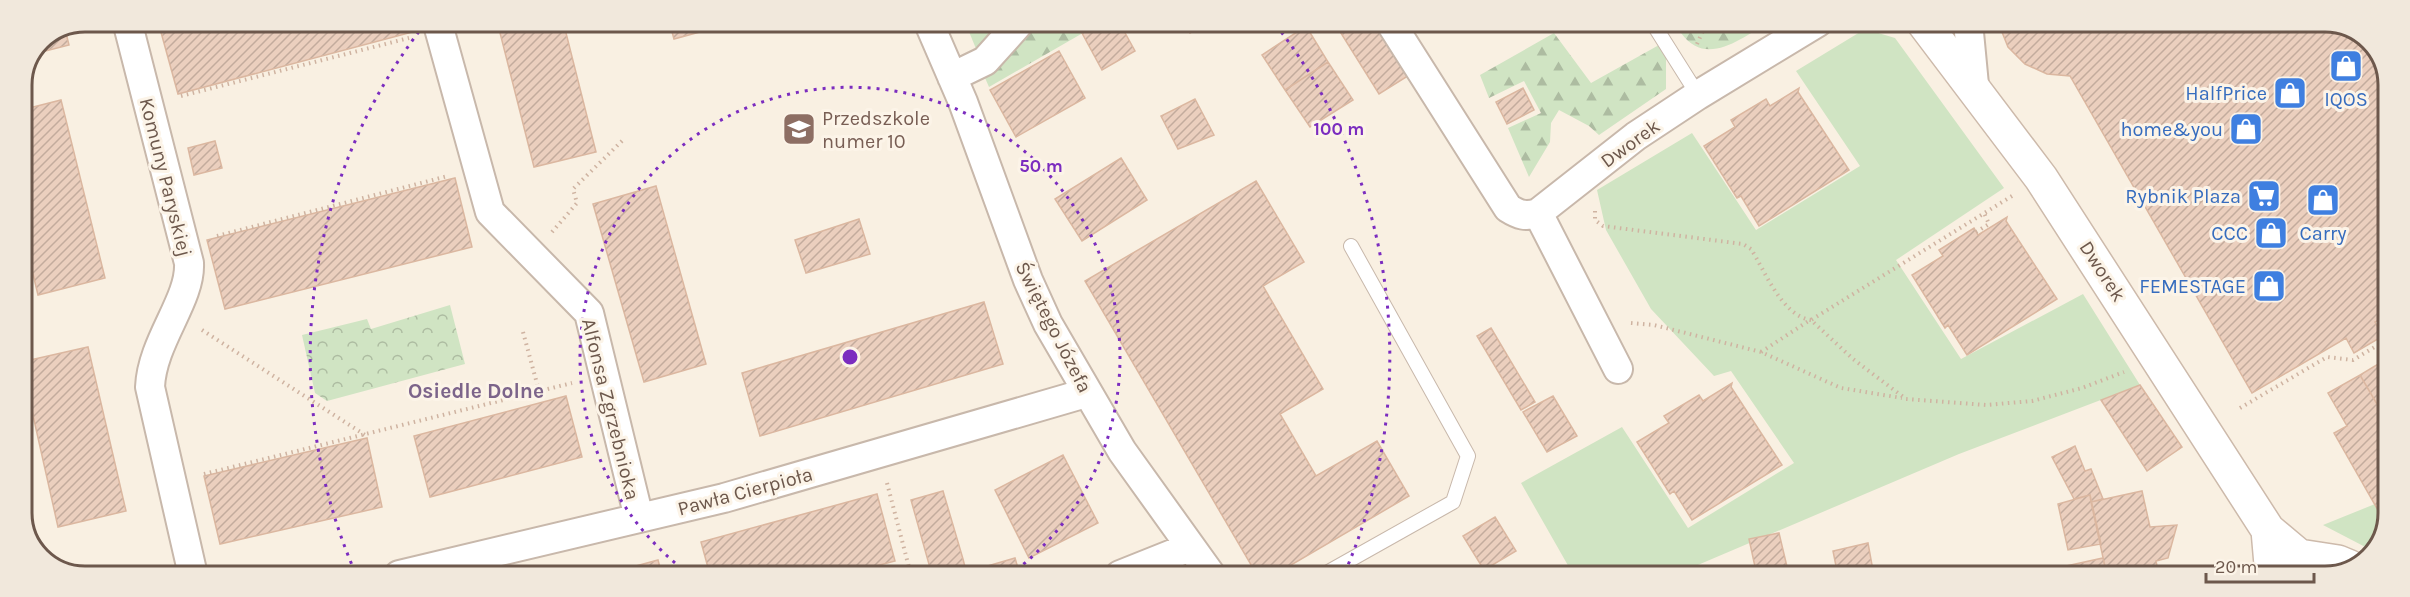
<svg xmlns="http://www.w3.org/2000/svg" width="2410" height="597" font-family="Karla,sans-serif">
<defs>
<pattern id="forest-firs" width="22" height="20" patternUnits="userSpaceOnUse" patternTransform="scale(1.5)"><rect width="22" height="20" fill="#d0e4c3"/><path d="M5 1l3.5 6h-7zM16 11l3.5 6h-7z" fill="#adbca1"/></pattern>
<pattern id="park-crowns" width="20" height="18" patternUnits="userSpaceOnUse" patternTransform="scale(1.5)"><rect width="20" height="18" fill="#d0e4c3"/><path d="M2 6a3 3 0 1 1 6 0M12 15a3 3 0 1 1 6 0" fill="none" stroke="#adbca1"/></pattern>
<pattern id="building-hatch" width="6" height="6" patternUnits="userSpaceOnUse" patternTransform="scale(1.5)"><rect width="6" height="6" fill="#ebcfbe"/><path d="M-1 1l2-2M0 6l6-6M5 7l2-2" fill="none" stroke="#c3ab9d"/></pattern>
</defs>
<rect width="100%" height="100%" fill="#f9f0e2"/>
<!-- green -->
<path fill="#d0e4c3" d="M1865,29L1895,38L2004,188L1896,260L1961,359L2083,294L2140,385L1959,454L1672,576H1574L1521,483L1622,427L1688,528L1794,463L1731,371L1714,376L1651,309L1606,230L1597,190L1692,133L1756,230L1860,166L1796,71Z
M2375,504L2387,526L2373,551L2323,525Z"/>
<!-- forest -->
<path fill="url(#forest-firs)" d="M965,22H1011L979,56Z
M1031,22H1102L989,87L982,71Z
M1700,22H1769C1742,38 1706,68 1681,33Z
M1554,33L1591,83L1659,45L1666,57V89L1599,135L1589,126L1559,110L1551,123L1550,142L1529,177L1508,128L1541,113L1524,81L1489,98L1480,75Z"/>
<!-- park -->
<path fill="url(#park-crowns)" d="M21,263L30,301L21,331Z
M450,305L465,364L327,401L315,393L302,335L367,319L371,329Z
M21,414L32,464L21,487Z"/>
<!-- building -->
<path fill="url(#building-hatch)" stroke="#dbb7a0" stroke-width="1.5" d="M173,21H418L420,30L178,94L159,25Z
M497,21H563L596,152L534,167Z
M669,21H740L674,39Z
M1102,22H1119L1135,51L1102,70L1082,33Z
M1183,22H1209L1190,33Z
M1334,22H1379L1411,74L1379,94Z
M1998,22H2338L2373,43L2388,77V315L2375,322L2383,336L2354,353L2346,338L2252,393L2070,76L2047,74L2025,64L2008,47Z
M1306,26L1328,62L1285,90L1262,55Z
M65,29L69,45L34,54L40,39Z
M1059,51L1085,98L1016,137L990,90Z
M1328,62L1353,100L1310,127L1285,90Z
M1523,88L1534,110L1507,124L1496,102Z
M1799,88L1798,92L1849,170L1759,226L1741,196L1737,198L1704,146L1735,127L1731,120L1766,99L1770,106Z
M1195,99L1214,135L1178,149L1161,116Z
M61,100L105,278L38,295L21,224V110Z
M215,141L222,168L194,175L188,148Z
M1121,158L1147,200L1082,241L1055,199Z
M455,178L472,247L225,309L207,240Z
M1256,181L1304,262L1263,286L1323,389L1280,414L1316,476L1377,441L1409,496L1274,575H1257L1085,281Z
M656,186L706,364L644,382L593,204Z
M2007,217L2006,221L2057,299L1967,355L1948,325L1945,328L1912,275L1943,256L1939,250L1974,228L1978,235Z
M859,219L870,254L806,273L795,240Z
M984,302L1003,364L760,436L742,373Z
M1491,328L1535,402L1521,410L1477,336Z
M88,347L126,511L58,527L21,362Z
M2388,358V423L2360,375Z
M2360,375L2388,423L2387,526L2334,433L2347,426L2328,393Z
M1732,383L1731,387L1782,465L1692,520L1674,491L1670,494L1637,442L1669,423L1664,416L1699,395L1703,401Z
M2140,385L2182,447L2147,471L2101,400Z
M566,396L582,457L430,497L414,436Z
M1553,396L1577,436L1547,452L1523,412Z
M367,438L382,507L220,544L204,476Z
M2075,446L2085,471L2091,469L2103,499L2091,502L2090,495L2074,499L2052,457Z
M1063,455L1098,523L1029,558L995,490Z
M943,491L963,559L967,575H932L911,500Z
M2142,491L2150,527L2177,525L2168,558L2156,561L2159,576H2107L2091,502Z
M877,494L895,561L842,575H710L701,542Z
M2090,495L2101,544L2068,550L2058,504Z
M1495,517L1516,551L1484,570L1463,536Z
M1779,533L1788,571L1757,576L1749,539Z
M1868,543L1874,576H1838L1833,551Z
M1015,558L1020,575H968L967,572Z
M2103,558L2107,576H2035L2034,573Z
M658,560L662,575H603Z"/>
<g fill="none" stroke-linecap="round" stroke-linejoin="round">
<!-- lane casing -->
<g stroke="#c8b8ab" stroke-width="16">
<path id="lane" d="M1652,22L1698,95
M1323,575L1453,502L1468,456L1351,246"/>
</g>
<!-- street casing -->
<g stroke="#c8b8ab" stroke-width="32">
<path id="street" d="M127,21L189,263C191,300 152,341 150,387L193,575
M437,21L490,212L589,313L639,518
M928,21L963,102L1028,280L1048,324L1122,451L1211,575
M1390,22L1508,208C1519,215 1526,217 1538,213L1636,136L1698,95L1818,22
M1968,22L1974,85
M952,77L985,61L1020,22
M1538,213L1618,369
M399,575L724,498L1086,393
M1120,575L1190,547"/>
</g>
<!-- secondary casing -->
<g stroke="#cdbaab" stroke-width="36">
<path id="secondary" d="M1923,22L2041,178L2268,530L2299,556L2316,576
M2268,530L2272,576
M2299,556L2338,562L2350,567"/>
</g>
<!-- path -->
<path stroke="#cfb3a1" stroke-width="4" stroke-dasharray="1.5 4.5" stroke-linecap="butt" d="M1850,28C1863,22 1876,20 1888,28
M1697,44L1707,22
M181,96L409,38
M2012,196L1811,320L1853,359L1906,399L1986,405L2032,401L2082,388L2124,372
M1595,211V220L1603,226L1743,244L1751,249C1765,271 1782,316 1811,320
M552,232L577,203L573,189L625,138
M1976,232L1989,224L1984,213
M217,236L448,176
M1631,323L1654,325L1761,352L1841,388L1902,398
M202,330L365,435
M523,332L539,391
M1761,352L1810,320
M2240,408L2327,357L2353,360L2388,339
M204,474L572,383
M887,483L911,575"/>
<!-- lane -->
<use href="#lane" stroke="#fff" stroke-width="14"/>
<!-- street -->
<use href="#street" stroke="#fff" stroke-width="28"/>
<!-- secondary -->
<use href="#secondary" stroke="#fff" stroke-width="33"/>
</g>
<!-- distance rings -->
<g fill="none" stroke="#7b2cbf" stroke-width="3" stroke-dasharray="3 6">
<path d="M689 574A270 270 0 1 1 1011 574"/>
<path d="M355 572A540 540 0 0 1 424 25M1276 25A540 540 0 0 1 1345 572"/>
</g>
<!-- icons -->
<defs>
<g id="shop-square" transform="scale(1.725)"><rect x="-9" y="-9" width="18" height="18" rx="4" fill="#3f7fe0" stroke="#fcf4e8"/><path d="M-5-2.5h2.3a2.7 3.5 0 0 1 5.4 0H5L5.5 6h-11ZM-1.5-2.5h3a1.5 2.3 0 0 0-3 0Z" fill="#fff"/></g>
<g id="school-square" transform="scale(1.725)"><rect x="-9" y="-9" width="18" height="18" rx="4" fill="#8d6e63" stroke="#fcf4e8"/><path d="M0-5L7-2L0 1L-7-2ZM-4 1L0 2.5L4 1V4Q0 6-4 4Z" fill="#fff"/></g>
<g id="supermarket-square" transform="scale(1.725)"><rect x="-9" y="-9" width="18" height="18" rx="4" fill="#3f7fe0" stroke="#fcf4e8"/><path d="M-6-5.5h2.5l.6 2H6L4.5 2H-2.5L-4.4-4H-6ZM-1.5 3.2a1.3 1.3 0 1 0 .1 0ZM3 3.2a1.3 1.3 0 1 0 .1 0Z" fill="#fff"/></g>
</defs>
<g fill-rule="evenodd">
<use href="#shop-square" x="2346" y="66"/>
<use href="#shop-square" x="2290" y="93"/>
<use href="#school-square" x="799" y="129"/>
<use href="#shop-square" x="2246" y="129"/>
<use href="#supermarket-square" x="2264" y="196"/>
<use href="#shop-square" x="2323" y="200"/>
<use href="#shop-square" x="2271" y="233"/>
<use href="#shop-square" x="2269" y="286"/>
</g>
<g text-anchor="middle" stroke-width="6" stroke-linejoin="round" paint-order="stroke">
<!-- shop labels -->
<g font-size="20" fill="#366cbe" stroke="#fcf4e8" text-anchor="end">
<text x="2267" y="100">HalfPrice</text>
<text x="2346" y="106" text-anchor="middle">IQOS</text>
<text x="2223" y="136">home&amp;you</text>
<text x="2241" y="203">Rybnik Plaza</text>
<text x="2248" y="240">CCC</text>
<text x="2323" y="240" text-anchor="middle">Carry</text>
<text x="2246" y="293">FEMESTAGE</text>
</g>
<!-- education labels -->
<g font-size="20" fill="#785e54" stroke="#fcf4e8" text-anchor="start">
<text x="822" y="125">Przedszkole<tspan x="822" dy="23">numer 10</tspan></text>
</g>
<!-- street labels -->
<g font-size="20" fill="#6d584c" stroke="#fcf4e8">
<text transform="translate(1630 143) rotate(-36)" y="7">Dworek</text>
<text transform="translate(166 177) rotate(76)" y="7">Komuny Paryskiej</text>
<text transform="translate(2103 271) rotate(57)" y="7">Dworek</text>
<text transform="translate(1054 327) rotate(63)" y="7">Świętego Józefa</text>
<text transform="translate(611 409) rotate(76)" y="7">Alfonsa Zgrzebnioka</text>
<text transform="translate(745 491) rotate(-15)" y="7">Pawła Cierpioła</text>
</g>
<!-- neighbourhood labels -->
<g font-size="21" font-weight="bold" fill="#7c648a" stroke="#fcf4e8">
<text x="476" y="398">Osiedle Dolne</text>
</g>
</g>
<!-- crop -->
<path d="M0 0H2410V597H0ZM85 32H2325A53 53 0 0 1 2378 85V513A53 53 0 0 1 2325 566H85A53 53 0 0 1 32 513V85A53 53 0 0 1 85 32Z" fill="#f1e8dc" fill-rule="evenodd"/>
<path fill="none" stroke="#6d584c" stroke-width="3" d="M85 32H2325A53 53 0 0 1 2378 85V513A53 53 0 0 1 2325 566H85A53 53 0 0 1 32 513V85A53 53 0 0 1 85 32Z"/>
<circle cx="850" cy="357" r="9" fill="#7b2cbf" stroke="#fcf4e8" stroke-width="3"/>
<g font-size="18" text-anchor="middle" font-weight="bold" fill="#7b2cbf" stroke="#fcf4e8" stroke-width="6" stroke-linejoin="round" paint-order="stroke">
<text x="1339" y="135">100 m</text>
<text x="1041" y="172">50 m</text>
</g>
<!-- scale -->
<path d="M2206 573v9h108v-9" fill="none" stroke="#6d584c" stroke-width="3"/>
<text x="2215" y="573" font-size="18" fill="#6d584c" stroke="#fcf4e8" stroke-width="4.5" paint-order="stroke">20 m</text>
</svg>
